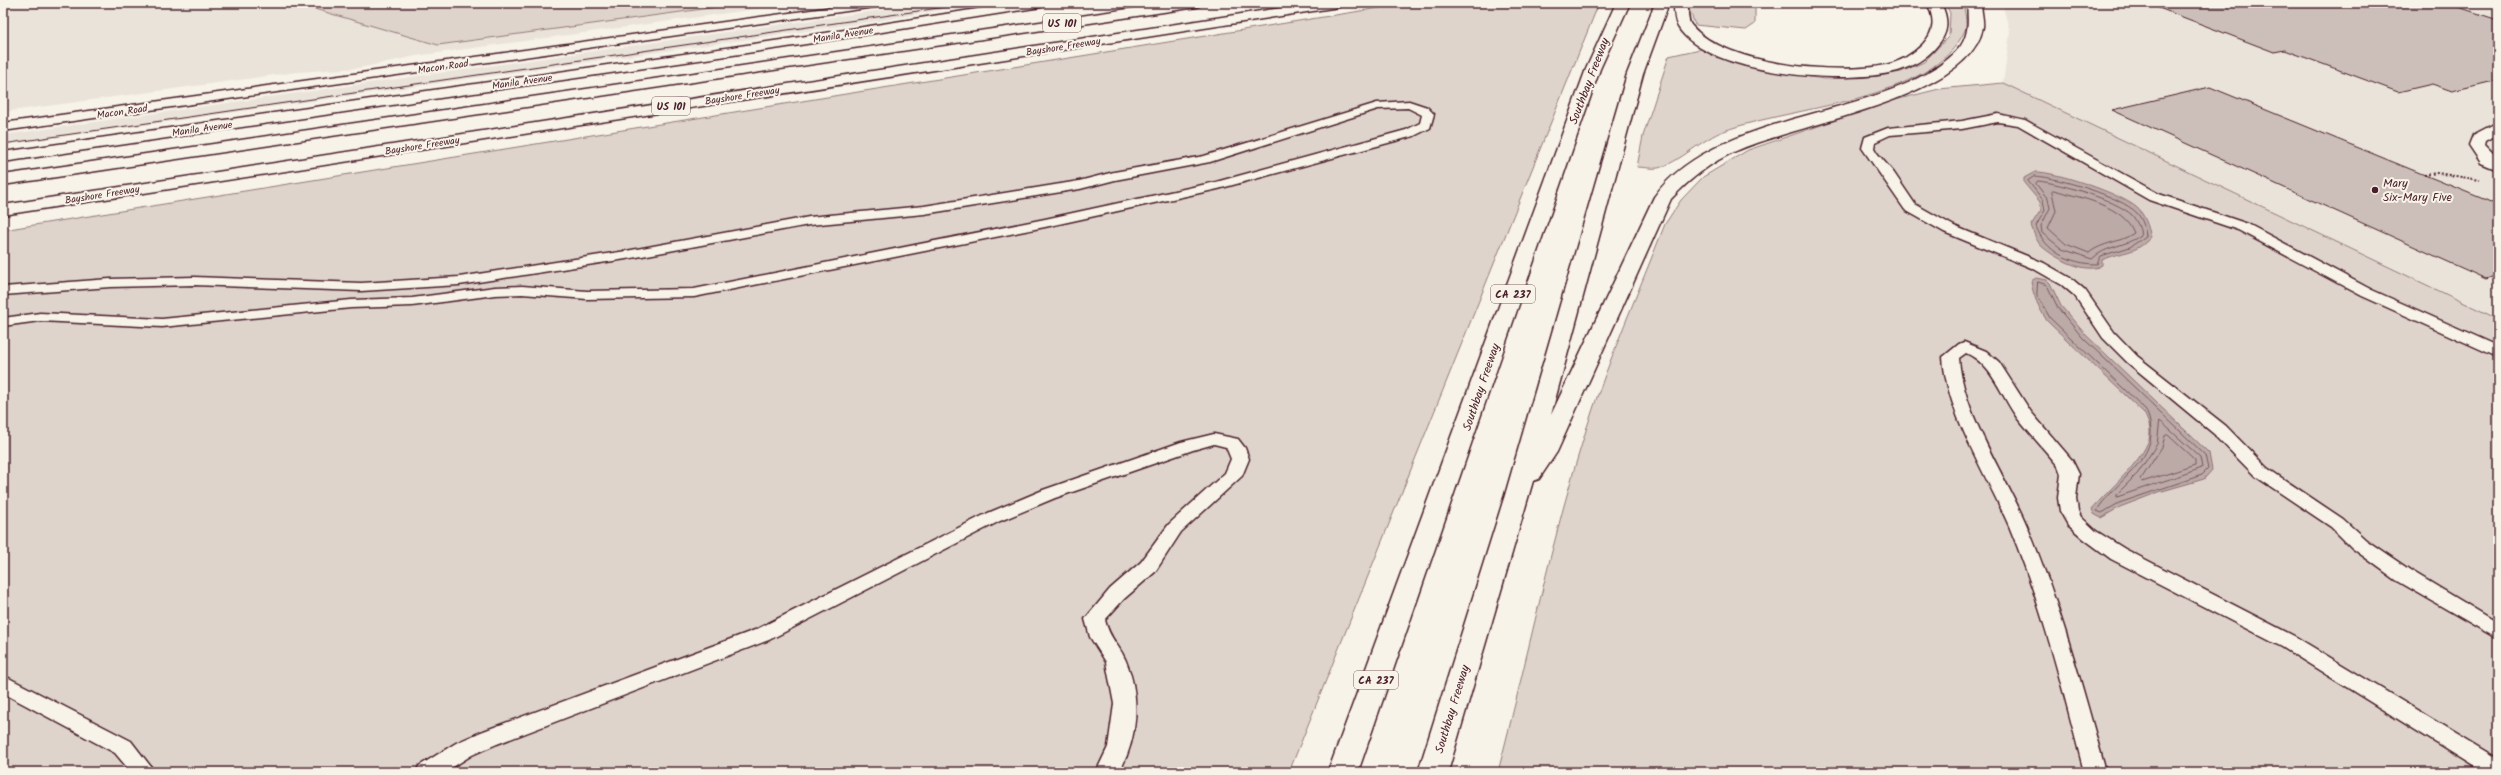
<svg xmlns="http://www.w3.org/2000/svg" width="2501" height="775" font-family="Kalam,sans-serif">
<rect width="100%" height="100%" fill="#f7f3e8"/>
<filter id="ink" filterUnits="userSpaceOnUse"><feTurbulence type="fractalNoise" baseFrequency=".025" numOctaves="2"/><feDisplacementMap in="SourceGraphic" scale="8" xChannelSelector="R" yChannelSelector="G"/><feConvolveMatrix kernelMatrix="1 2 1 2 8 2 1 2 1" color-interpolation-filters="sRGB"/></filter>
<g filter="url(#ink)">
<!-- built -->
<path fill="#eae3da" d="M3,3H799L416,56L359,68L297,72L3,112Z
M931,3H983L877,21L3,145V135Z
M2002,3H2498V319L2003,83L2010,32Z"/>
<!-- green -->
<path fill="#ded4cc" stroke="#947a7c" d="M294,3H747L438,45Z
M1410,3H1599L1289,772H3V230Z
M1689,3H1755V24L1746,30L1695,25L1688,6Z
M1945,3H1963C1964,10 1968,23 1965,30C1934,102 1790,106 1724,131C1705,137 1677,164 1658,168C1652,169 1643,167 1637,167L1643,136L1669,56L1700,49L1730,60L1774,72L1825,79L1877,76L1901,72L1924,62L1949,36L1950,13Z
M2003,83L2498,319V772H1498C1528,657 1551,540 1587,427C1609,358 1639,291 1665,224L1681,200L1703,177L1748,150L1895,100L1939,89Z"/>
<!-- water -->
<path fill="#bcaaa7" stroke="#8e7275" d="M2035,172C2055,171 2121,194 2136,207C2145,214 2148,226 2151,237C2134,256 2122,250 2102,260V265C2088,275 2057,259 2045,249C2037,244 2034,234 2031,225L2041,210L2040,202L2024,183V178Z
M2036,278L2047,280L2050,283L2061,306L2085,334L2209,453L2212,470L2204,479L2159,492L2120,507L2101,518L2094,514L2092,509C2108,490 2142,462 2149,439C2152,430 2148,421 2144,413L2047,321C2039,308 2033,296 2031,281Z"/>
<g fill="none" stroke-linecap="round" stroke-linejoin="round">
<!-- shore -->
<path stroke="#78575d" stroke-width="1" d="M2035,176C2059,178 2120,196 2137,213C2143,220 2145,228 2146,236L2130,247L2101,256L2097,264C2071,264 2045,252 2036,226L2045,210L2043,200L2028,181Z
M2038,181C2060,183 2116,200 2132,215C2137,221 2140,228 2141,235C2126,247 2106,245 2092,259L2062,249L2042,233L2041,226L2050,208L2048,199L2036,184Z
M2054,190C2080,198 2124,205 2134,233C2120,243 2102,242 2089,253L2066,244L2048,228L2056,211L2052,192Z
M2038,282L2047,285L2058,308L2082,337L2205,455L2208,469L2202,475L2119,503L2102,513L2097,511C2100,504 2106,499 2110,494C2134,467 2163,449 2146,410L2050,318L2037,295Z
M2160,421L2200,457L2202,468L2117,497V494L2138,473L2157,444Z
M2168,435L2195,460V465L2142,482L2141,479L2162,447L2165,436Z"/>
</g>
<!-- building -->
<path fill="#ccbfb9" stroke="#4a1f2b" d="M2151,3H2446L2498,20V80L2452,91L2432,84L2398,92L2285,50L2274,52L2151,5Z
M2210,87L2498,205V275L2486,279L2112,110Z"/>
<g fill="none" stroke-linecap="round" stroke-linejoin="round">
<!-- service casing -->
<g stroke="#4a1f2b" stroke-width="3">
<path id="service" d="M861,3H887L882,6L3,131V123Z
M1409,101L1427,107L1434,114L1430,128L1414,136L1218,189L1045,227L694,297L587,299L522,294L495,295L412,306L351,308L162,327L40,321L3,326V318L40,313L162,319L351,300L412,298L495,287L522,286L587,291L694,289L1045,219L1216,182L1406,130L1420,123L1422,115L1408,108L1378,109L1210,162L1115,180L1080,189L924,214L809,225L626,259L459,285L361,291L194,285L110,287L3,295V287L110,279L194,277L361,283L459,277L626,251L809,217L924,206L1079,181L1114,172L1204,156L1377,103Z
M1998,114L2025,120L2159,194L2248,224L2372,290L2498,346V357L2493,355L2362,296L2238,230L2149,200L2018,125L1998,122L1962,129L1890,135L1875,142L1874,148L1877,153L1894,173L1915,204L1954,226L2044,263L2072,279L2085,290L2114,332L2137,356L2226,426L2267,468L2343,519L2366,540L2410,570L2498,623V639L2396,580L2352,548L2331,527L2255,476L2214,434L2127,362L2103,338L2075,296L2062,285L2034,269L1944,232L1905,210L1862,148L1865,137L1888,128L1962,121Z
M1964,342L1986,351L1999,362L2031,412L2072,460L2079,474L2076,498L2078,511L2081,517L2096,531L2125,549L2296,637L2498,759V772H2483L2282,647L2111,559L2084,539L2068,525L2060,511L2058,498L2061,474L2058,466C2045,450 2031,435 2018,419C2001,396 1993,365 1966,353L1959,358C1962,413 2006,476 2027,526C2061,606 2083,689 2106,772H2084C2063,689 2042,605 2009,526C1987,475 1946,412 1943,357L1959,344Z
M1214,434L1238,439L1245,448L1249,459L1242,476L1181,532L1155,572L1124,599L1105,620C1110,640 1119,644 1126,661C1141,697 1138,739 1119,772H1096L1108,747L1114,704L1106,662L1090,637L1085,619L1110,589L1141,562L1169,524L1225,473L1231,459L1226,447L1214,444L1193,450L1055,498L1000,521L769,640L497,744L472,755L445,772H416L419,766L456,743L481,732L755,630L988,513L1043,490L1181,442Z
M3,675L131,741L155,772H131L115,753L3,693Z"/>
</g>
<!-- tertiary casing -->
<g stroke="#4a1f2b" stroke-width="3">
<path id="tertiary" d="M2498,122V134L2486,141L2485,145L2498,158V170L2481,163L2469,145L2473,135Z"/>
</g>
<!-- secondary casing -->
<g stroke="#4a1f2b" stroke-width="3">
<path id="secondary" d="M1015,3H1048L1041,7L781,48L3,162V152L781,40Z"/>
</g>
<!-- motorway casing -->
<g stroke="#4a1f2b" stroke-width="3">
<path id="motorway" d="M1169,3H1204L1197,7L3,185V175Z
M1313,3H1346L1339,7L3,215V205Z
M1616,3H1630L1600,69L1358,772H1328L1586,69Z
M1655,3H1669L1643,74L1551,415L1654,197C1704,125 1832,117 1908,83C1927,74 1947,63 1960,47C1970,33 1968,18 1967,3H1981C1981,10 1984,20 1983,27C1971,99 1794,124 1736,151C1711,162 1690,179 1671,199L1557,452L1539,479L1533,481L1448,772H1418L1505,495L1627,74Z
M1674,3H1688C1688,10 1687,21 1692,26C1727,66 1838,75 1886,65C1900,62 1913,54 1923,44C1935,31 1935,19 1927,3H1941C1949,20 1949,33 1936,47C1926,59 1913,66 1898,71C1848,85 1708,76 1678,27C1674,20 1674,11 1674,3Z"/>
</g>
<!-- path -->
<path stroke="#4a1f2b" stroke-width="2" stroke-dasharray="2 2" stroke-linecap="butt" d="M2424,175L2437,173L2480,180"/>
<!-- service -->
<use href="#service" fill="#f7f3e8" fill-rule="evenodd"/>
<!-- tertiary -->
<use href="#tertiary" fill="#f7f3e8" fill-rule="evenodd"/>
<!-- secondary -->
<use href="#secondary" fill="#f7f3e8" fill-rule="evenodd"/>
<!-- motorway -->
<use href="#motorway" fill="#f7f3e8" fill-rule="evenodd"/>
<!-- tram -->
<path stroke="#4a1f2b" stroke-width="1" d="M3,144L973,3"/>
</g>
</g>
<!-- markers -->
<circle fill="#4a1f2b" stroke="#f7f3e8" stroke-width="1.5" cx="2375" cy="190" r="4"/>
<g text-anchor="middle" stroke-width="4" stroke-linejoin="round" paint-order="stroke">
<!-- far-street labels -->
<g font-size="10" fill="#4a1f2b" stroke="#f7f3e8">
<text transform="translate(843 34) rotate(-9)" y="4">Manila Avenue</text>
<text transform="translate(1063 46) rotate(-9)" y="4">Bayshore Freeway</text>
<text transform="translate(443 66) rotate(-8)" y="4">Macon Road</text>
<text transform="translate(522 81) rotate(-8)" y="4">Manila Avenue</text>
<text transform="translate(742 95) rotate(-9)" y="4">Bayshore Freeway</text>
<text transform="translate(122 111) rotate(-8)" y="4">Macon Road</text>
<text transform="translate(202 128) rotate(-8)" y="4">Manila Avenue</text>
<text transform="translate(422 145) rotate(-9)" y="4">Bayshore Freeway</text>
<text transform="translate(102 194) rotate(-9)" y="4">Bayshore Freeway</text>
</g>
<!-- shield labels -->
<g fill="#f7f3e8" stroke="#7e5f64" stroke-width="1">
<rect x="1043" y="14" width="38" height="18" rx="3"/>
<rect x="652" y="97" width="38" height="18" rx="3"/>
<rect x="1491" y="285" width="44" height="18" rx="3"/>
<rect x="1354" y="671" width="44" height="18" rx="3"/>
</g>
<g font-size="11" font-weight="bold" fill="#4a1f2b">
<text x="1062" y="27">US 101</text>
<text x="671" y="110">US 101</text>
<text x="1513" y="298">CA 237</text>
<text x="1376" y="684">CA 237</text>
</g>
<!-- street labels -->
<g font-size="12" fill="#4a1f2b" stroke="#f7f3e8">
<text transform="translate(1589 81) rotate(-69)" y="4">Southbay Freeway</text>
<text transform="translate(1481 387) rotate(-71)" y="4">Southbay Freeway</text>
<text transform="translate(1452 709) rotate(-73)" y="4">Southbay Freeway</text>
</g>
<!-- poi labels -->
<g font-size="12" fill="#4a1f2b" stroke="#f7f3e8" text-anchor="start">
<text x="2383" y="187">Mary<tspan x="2383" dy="14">Six-Mary Five</tspan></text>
</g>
</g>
<!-- margin -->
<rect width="2501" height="775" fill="none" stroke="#f7f3e8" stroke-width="16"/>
<rect x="8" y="8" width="2485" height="759" fill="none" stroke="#4a1f2b" stroke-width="1.5" filter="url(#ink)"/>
</svg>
